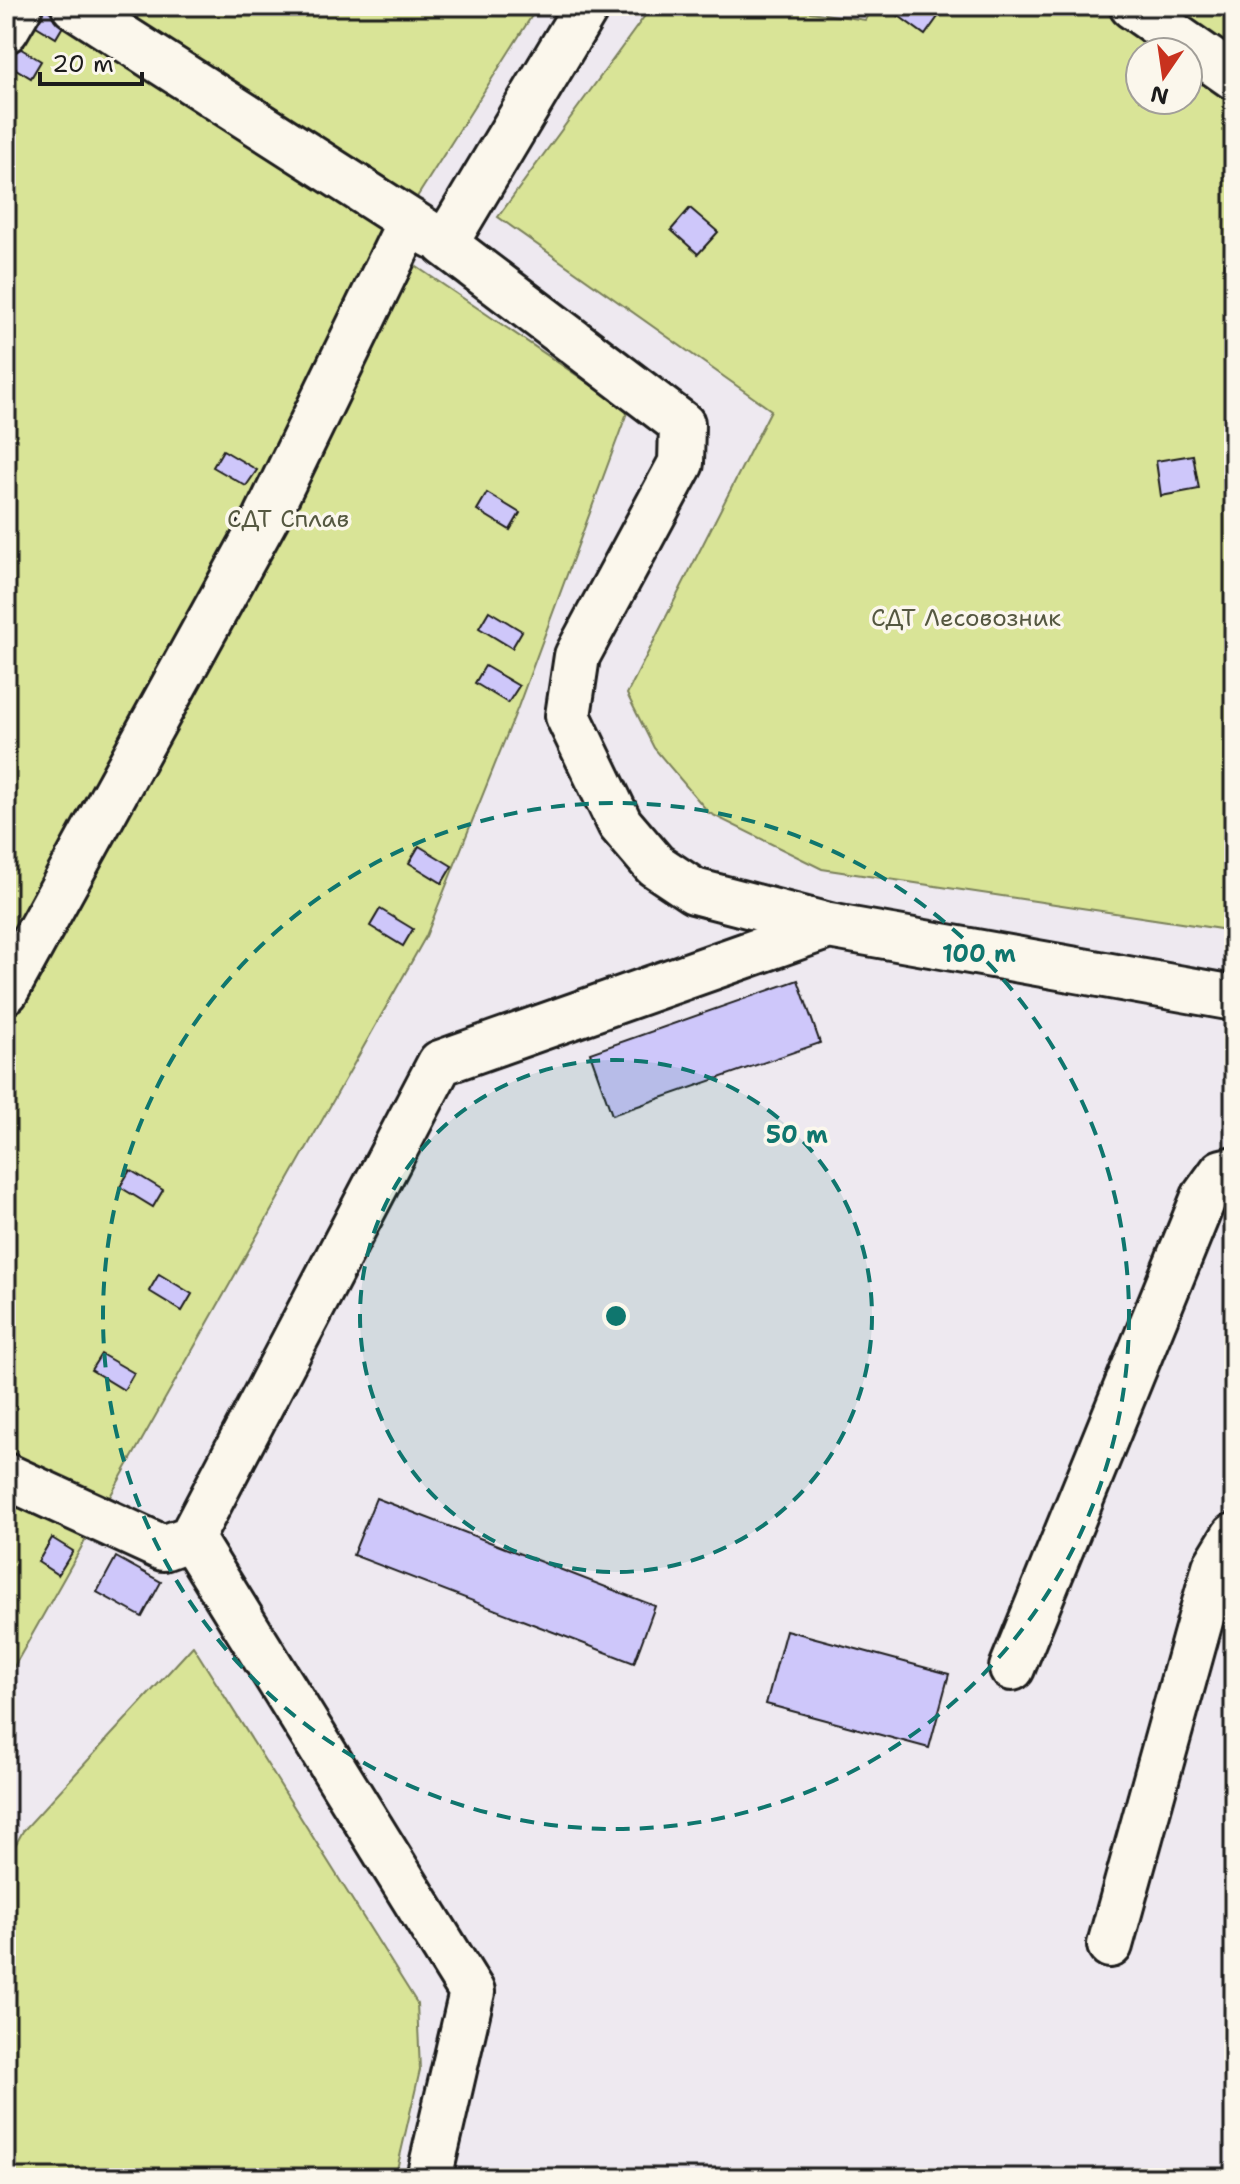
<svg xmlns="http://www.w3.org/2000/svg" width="1240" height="2184" font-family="'Shantell Sans',sans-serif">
<rect width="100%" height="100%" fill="#eee9f0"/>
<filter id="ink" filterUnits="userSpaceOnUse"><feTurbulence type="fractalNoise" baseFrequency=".0125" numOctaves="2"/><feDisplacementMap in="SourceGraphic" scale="16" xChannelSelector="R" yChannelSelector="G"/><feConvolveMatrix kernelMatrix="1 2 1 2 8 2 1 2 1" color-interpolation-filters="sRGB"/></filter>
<g filter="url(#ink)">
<!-- green -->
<path fill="#d9e497" stroke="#7a805a" stroke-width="2" fill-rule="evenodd" d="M6,6H538L386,246L628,410L518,707L426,936L6,1681Z
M652,6H769L865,20L873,6H1234V931L822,869L709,813L654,748L627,694L771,410L498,217ZM1140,52H1188V100H1140Z
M193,1646L417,2003L420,2070L395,2178H6V1862L23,1831Z"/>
<!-- building -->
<path fill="#cec7fa" stroke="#1c1c1c" stroke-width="2" d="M40,6L66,21L56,38L23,18Z
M902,6H929L940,14L925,35L896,14Z
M8,41L41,61L31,78L6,63Z
M690,208L718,232L698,254L671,230Z
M223,450L257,470L246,486L213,467Z
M1193,455L1199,489L1161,496L1156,461Z
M487,493L520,513L510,530L477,510Z
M489,611L522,631L512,648L479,628Z
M485,666L519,686L508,703L475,683Z
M419,846L452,866L442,883L409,863Z
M380,909L413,929L403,946L370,926Z
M798,980L820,1043L612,1115L590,1053Z
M130,1170L163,1190L153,1207L120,1187Z
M159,1274L192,1294L182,1311L149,1291Z
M101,1354L134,1373L124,1390L91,1370Z
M376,1498L655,1606L634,1663L353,1555Z
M52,1538L73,1551L58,1575L38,1562Z
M116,1557L161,1582L142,1617L97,1592Z
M786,1630L949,1674L929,1748L766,1704Z"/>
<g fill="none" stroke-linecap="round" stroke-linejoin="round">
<!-- minor casing -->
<g stroke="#1c1c1c" stroke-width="50">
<path id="minor" d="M74,6L433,236
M587,6L445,244L682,424L681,463L577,656L568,716L620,824L655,865L694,891L829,926
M1132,6L1234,77
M6,30L20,6
M6,991L266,518L410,221
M6,1476L163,1548L191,1538
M1012,1668L1204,1197L1222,1172L1234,1169
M1110,1945L1215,1567L1234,1536
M429,2178L472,1992L191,1538L440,1063L829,926L1234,998"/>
</g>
<!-- minor -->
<use href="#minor" stroke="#fbf7ec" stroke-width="44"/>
</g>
</g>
<!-- distance rings -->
<circle cx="616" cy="1316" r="256" fill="#0f766e" fill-opacity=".12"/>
<g fill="none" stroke="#0f766e" stroke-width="4" stroke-dasharray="14 10">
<circle cx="616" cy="1316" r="256"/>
<circle cx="616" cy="1316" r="513"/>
</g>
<g text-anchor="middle" stroke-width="7" stroke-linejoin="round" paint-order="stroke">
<!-- park labels -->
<g font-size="24" fill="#555841" stroke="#fbf7ec">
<text x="288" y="527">СДТ Сплав</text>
<text x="966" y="626">СДТ Лесовозник</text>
</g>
</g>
<circle cx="616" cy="1316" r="12" fill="#0f766e" stroke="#fbf7ec" stroke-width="4"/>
<g font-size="24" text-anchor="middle" font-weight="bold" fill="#0f766e" stroke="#fbf7ec" stroke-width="7" stroke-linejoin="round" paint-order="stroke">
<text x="979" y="962">100 m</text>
<text x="797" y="1143">50 m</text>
</g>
<!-- margin -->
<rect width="1240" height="2184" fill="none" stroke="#fbf7ec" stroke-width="32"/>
<rect x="16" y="16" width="1208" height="2152" fill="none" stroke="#1c1c1c" stroke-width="3" filter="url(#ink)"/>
<!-- north arrow -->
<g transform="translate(1164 76) rotate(193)"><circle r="38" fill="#fbf7ec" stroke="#a29f99" stroke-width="2"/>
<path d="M0-6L14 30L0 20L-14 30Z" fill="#c8321e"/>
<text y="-12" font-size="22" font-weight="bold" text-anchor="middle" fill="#1c1c1c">N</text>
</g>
<!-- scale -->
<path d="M40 72v12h102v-12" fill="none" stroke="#1c1c1c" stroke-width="4"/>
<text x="52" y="72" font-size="24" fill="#1c1c1c" stroke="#fbf7ec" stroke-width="6" paint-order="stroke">20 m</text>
</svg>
